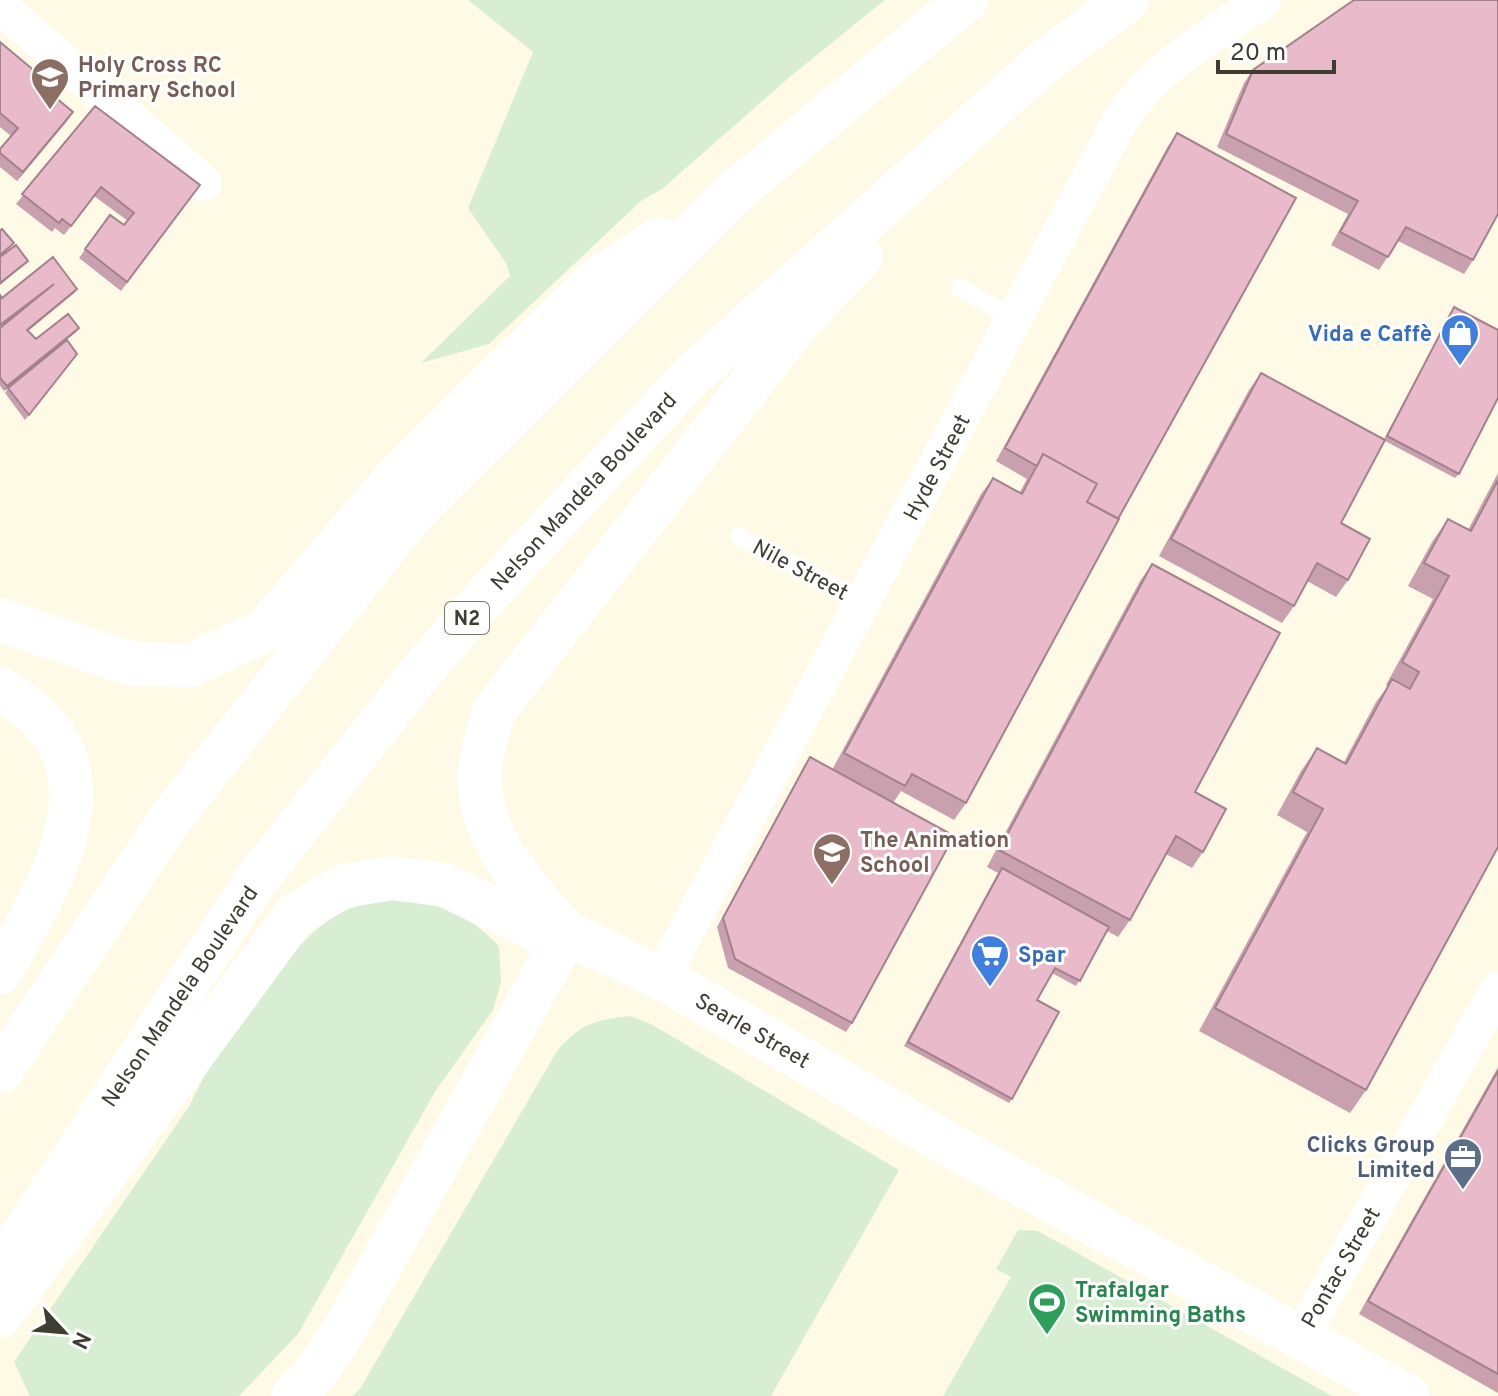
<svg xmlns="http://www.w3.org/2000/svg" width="1498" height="1396" font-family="Overpass,sans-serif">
<rect width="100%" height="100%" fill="#fffae5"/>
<!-- green -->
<path fill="#d7eed3" d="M468,0H885L792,75L662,189L641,201L489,344L421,363L510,276L506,263L468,208L533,52Z
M400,899C447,907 465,912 499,946L501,982L493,1010L436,1090L298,1334L239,1396H30L14,1362L190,1105C212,1054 294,932 346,910C362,903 383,902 400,899Z
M630,1016L651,1024L899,1170L771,1396H352L360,1389L557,1051C580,1024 594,1020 630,1016Z
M1018,1230L1038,1231L1332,1396H943L1011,1277L996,1269Z"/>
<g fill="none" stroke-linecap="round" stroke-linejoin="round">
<!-- service -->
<path stroke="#fff" stroke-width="18" d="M960,288L1015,319
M738,536L864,602"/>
<!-- minor -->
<path stroke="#fff" stroke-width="36" d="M0,6L204,183
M661,978L1121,119C1154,67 1213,35 1263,0
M1301,1337L1498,989"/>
<!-- tertiary -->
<path stroke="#fff" stroke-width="44" d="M293,1396L317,1371L343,1332L567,933L671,983L950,1145L1407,1396"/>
<!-- motorway -->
<path stroke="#fff" stroke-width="44" d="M0,620L132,664L191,665L264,631L403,470L596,280L660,239
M0,689C129,761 53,879 0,973
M567,933C526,890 473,831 480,767C483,748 489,730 493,712L799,322L861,256
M0,1072L173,815L413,513L736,191L966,0
M0,1269L256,880L420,673L488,594L692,375L1044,62L1127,0
M0,1316L295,915L343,886L392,878L445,885L535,929L565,932"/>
</g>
<!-- wall -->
<path fill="#c8a0ae" d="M0,42L49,83L45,89L73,112L17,181L0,167V149L11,136L0,127Z
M1253,70L1473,260L1464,274L1398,241L1379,270L1331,245L1348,214L1217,147L1244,83Z
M95,106L200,185L121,291L79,258L110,215L124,225L128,221L94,196L64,235L55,228L52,232L16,204Z
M1177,133L1118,519L966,803L954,820L901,791L893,803L852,1023L846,1032L728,968L717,927L804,766L810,757L832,770L981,494L993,478L1020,492L1027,479L996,461L1168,146Z
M74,293L28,331L36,339L79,328L76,332L4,391L0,386V328L2,298Z
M1454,307L1459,474L1455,478L1385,441L1341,523L1348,580L1336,597L1307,581L1294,606L1282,623L1159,556L1249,390L1261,373L1384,439Z
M77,354L25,420L5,393L8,388Z
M1498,473V847L1366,1090L1350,1113L1199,1031L1307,832L1277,815L1301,771L1317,748L1344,762L1376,702L1388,686L1386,685L1433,599L1408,586L1432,542L1448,519L1468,530Z
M1152,564L1195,792L1203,852L1192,868L1166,854L1130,920L1118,937L1107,931L1076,986L1052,973L1037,1000L1012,1099L1009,1103L904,1046L998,873L987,867L1140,581Z
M1498,1067V1393L1359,1314Z"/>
<!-- shaded-wall -->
<path fill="#a3828d" d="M73,112L67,121L17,181L23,172Z
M28,261L24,265L0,285V283Z
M77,289L74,293L24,334L27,330Z
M79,328L76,332L4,391L7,386Z"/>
<!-- building -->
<path fill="#e9baca" stroke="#a3828d" stroke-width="2" d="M1354,0H1498V214L1473,260L1406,227L1388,257L1340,232L1358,201L1226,134L1253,70Z
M0,42L49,83L44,88L73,112L23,172L0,153V149L18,128L0,113Z
M95,106L200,185L127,282L85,249L110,215L124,225L134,213L101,187L71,226L62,219L59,223L22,194Z
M1177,133L1296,198L1118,519L1087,502L1097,484L1043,454L1037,466L1005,448Z
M2,229L14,243L0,255V230Z
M16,245L28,261L0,283V257Z
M53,257L77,289L27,330L36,339L68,314L79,328L7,386L0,378V328L54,284L0,325V295L2,298Z
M1454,307L1498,330V398L1459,474L1387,436Z
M67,340L77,354L29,415L8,388Z
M1261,373L1385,440L1341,523L1370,539L1348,580L1317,563L1294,606L1171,539Z
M1043,454L1097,484L1087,502L1119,519L966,803L912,774L905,786L844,753L993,478L1022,494Z
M1498,480V847L1366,1090L1215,1008L1323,809L1293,792L1317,748L1346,764L1392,679L1410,689L1419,672L1402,662L1449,576L1424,563L1448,519L1471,531Z
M1152,564L1280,633L1195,792L1226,809L1203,852L1176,836L1130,920L999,850Z
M810,757L954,836L852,1023L735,959L723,918Z
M1002,868L1109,927L1080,981L1055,968L1037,1000L1059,1012L1012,1099L908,1042Z
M1498,1071V1374L1368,1301Z"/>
<!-- icons -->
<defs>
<g id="school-pin" transform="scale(2)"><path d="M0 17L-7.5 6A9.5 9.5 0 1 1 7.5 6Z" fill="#8d6e63" stroke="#fff"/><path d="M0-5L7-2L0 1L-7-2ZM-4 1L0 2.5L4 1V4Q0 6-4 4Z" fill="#fff"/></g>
<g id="shop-pin" transform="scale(2)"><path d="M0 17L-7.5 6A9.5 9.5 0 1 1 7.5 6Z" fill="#3f7fe0" stroke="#fff"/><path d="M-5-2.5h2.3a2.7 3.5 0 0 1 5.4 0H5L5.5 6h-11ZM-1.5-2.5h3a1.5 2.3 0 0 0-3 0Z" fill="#fff"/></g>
<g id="university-pin" transform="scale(2)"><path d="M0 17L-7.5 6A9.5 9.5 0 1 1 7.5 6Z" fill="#8d6e63" stroke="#fff"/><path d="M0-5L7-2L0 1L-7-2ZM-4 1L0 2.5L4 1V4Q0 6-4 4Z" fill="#fff"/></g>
<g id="supermarket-pin" transform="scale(2)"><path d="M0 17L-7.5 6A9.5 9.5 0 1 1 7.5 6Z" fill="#3f7fe0" stroke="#fff"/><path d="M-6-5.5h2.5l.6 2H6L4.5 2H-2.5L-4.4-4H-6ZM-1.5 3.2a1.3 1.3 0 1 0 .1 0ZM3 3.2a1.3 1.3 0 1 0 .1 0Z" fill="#fff"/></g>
<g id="office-pin" transform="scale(2)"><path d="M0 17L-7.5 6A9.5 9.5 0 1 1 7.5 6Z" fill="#5c6f8a" stroke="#fff"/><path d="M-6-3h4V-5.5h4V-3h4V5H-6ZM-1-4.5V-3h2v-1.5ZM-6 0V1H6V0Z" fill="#fff"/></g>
<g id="stadium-pin" transform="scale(2)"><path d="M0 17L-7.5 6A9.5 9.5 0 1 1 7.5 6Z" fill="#2e9e5b" stroke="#fff"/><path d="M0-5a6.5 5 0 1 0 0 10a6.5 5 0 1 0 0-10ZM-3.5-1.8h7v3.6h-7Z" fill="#fff"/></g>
</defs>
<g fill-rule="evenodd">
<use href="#school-pin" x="50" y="77"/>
<use href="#shop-pin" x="1460" y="333"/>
<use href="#university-pin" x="832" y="852"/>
<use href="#supermarket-pin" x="990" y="954"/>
<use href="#office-pin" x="1463" y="1157"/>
<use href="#stadium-pin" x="1047" y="1302"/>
</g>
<g text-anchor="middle" stroke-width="6" stroke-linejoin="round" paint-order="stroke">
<!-- shield labels -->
<rect fill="#fff" stroke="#797670" stroke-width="2" x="445" y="602" width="44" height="32" rx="6"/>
<g font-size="20" font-weight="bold" fill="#3f3c32">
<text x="467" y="625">N2</text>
</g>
<!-- education labels -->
<g font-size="22" font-weight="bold" fill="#785e54" stroke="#fff" text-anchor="start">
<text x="78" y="72">Holy Cross RC<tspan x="78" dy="25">Primary School</tspan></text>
<text x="860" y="847">The Animation<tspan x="860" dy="25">School</tspan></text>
</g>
<!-- shop labels -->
<g font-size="22" font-weight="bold" fill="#366cbe" stroke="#fff" text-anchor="end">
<text x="1432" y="341">Vida e Caffè</text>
<text x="1018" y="962" text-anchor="start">Spar</text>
</g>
<!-- street labels -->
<g font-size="22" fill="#3f3c32" stroke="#fff">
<text transform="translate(936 467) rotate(-62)" y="8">Hyde Street</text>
<text transform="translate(583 491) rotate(-47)" y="8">Nelson Mandela Boulevard</text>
<text transform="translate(801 569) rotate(28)" y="8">Nile Street</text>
<text transform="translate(179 996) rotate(-56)" y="8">Nelson Mandela Boulevard</text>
<text transform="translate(753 1030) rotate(30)" y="8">Searle Street</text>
<text transform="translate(1340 1267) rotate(-60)" y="8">Pontac Street</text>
</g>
<!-- service labels -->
<g font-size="22" font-weight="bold" fill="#4e5e75" stroke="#fff" text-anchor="end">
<text x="1435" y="1152">Clicks Group<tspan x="1435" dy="25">Limited</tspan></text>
</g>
<!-- leisure labels -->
<g font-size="22" font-weight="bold" fill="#27864d" stroke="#fff" text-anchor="start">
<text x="1075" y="1297">Trafalgar<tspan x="1075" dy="25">Swimming Baths</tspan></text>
</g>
</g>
<!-- north arrow -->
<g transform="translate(64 1332) rotate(116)" stroke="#ffffff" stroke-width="6" paint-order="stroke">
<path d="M0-6L14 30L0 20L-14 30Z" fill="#3f3c32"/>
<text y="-12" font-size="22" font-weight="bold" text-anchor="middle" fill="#3f3c32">N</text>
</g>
<!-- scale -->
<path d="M1218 60v12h116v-12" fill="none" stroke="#3f3c32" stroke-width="4"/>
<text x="1230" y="60" font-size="24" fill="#3f3c32" stroke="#ffffff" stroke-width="6" paint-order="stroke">20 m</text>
</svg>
